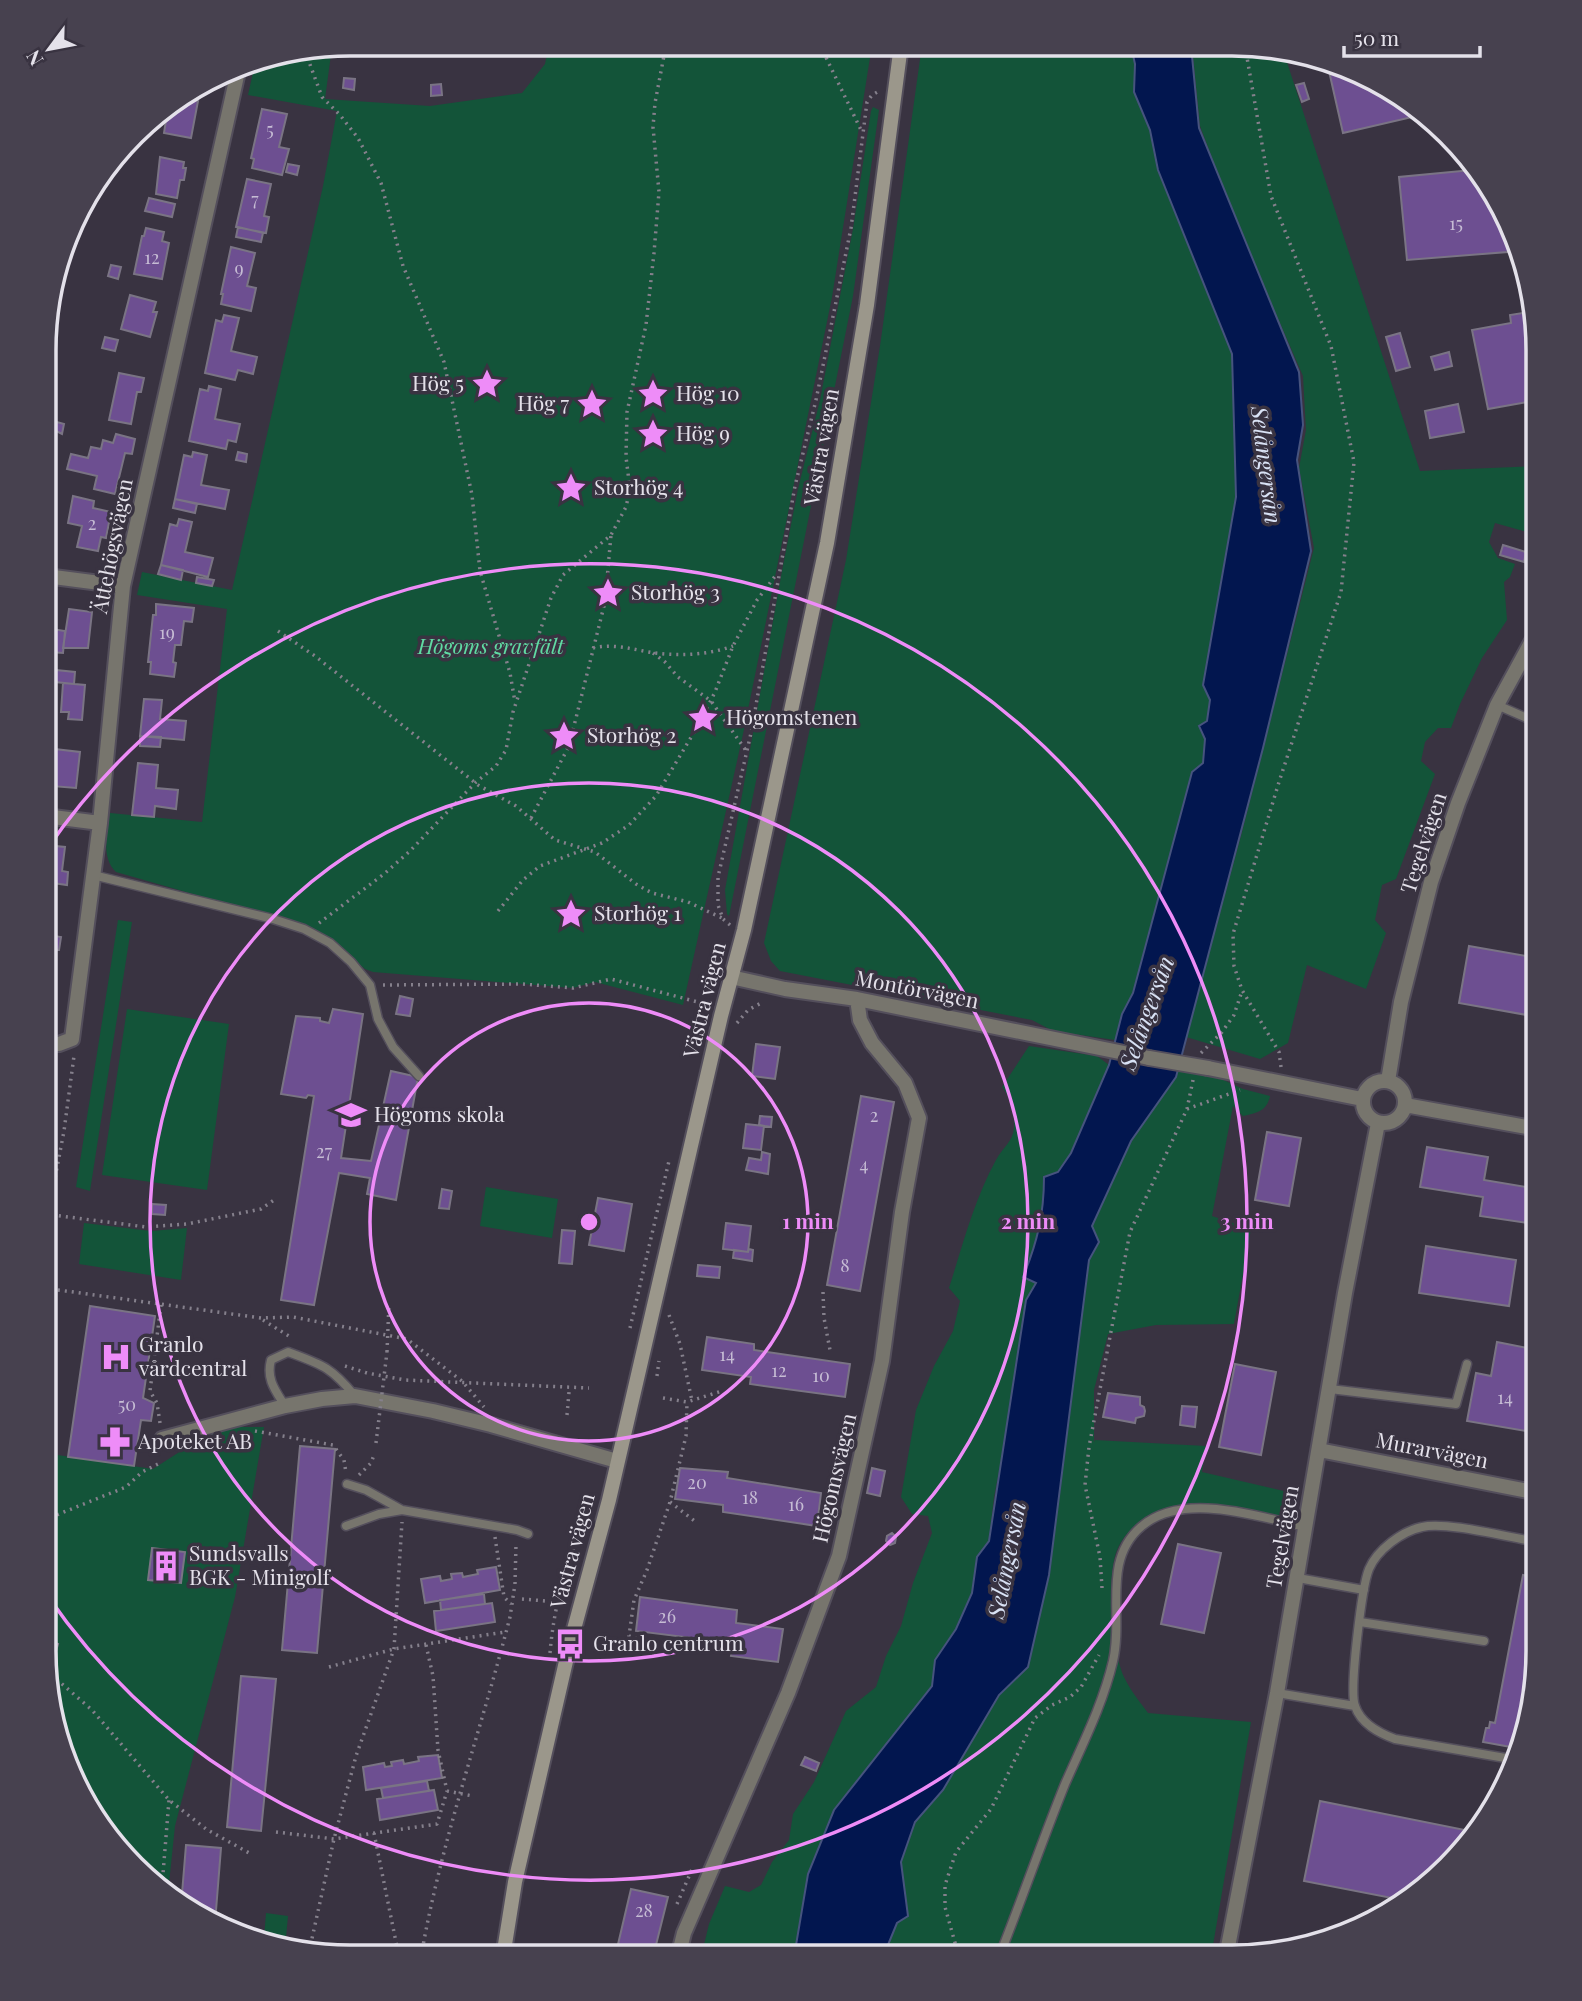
<svg xmlns="http://www.w3.org/2000/svg" width="1582" height="2001" font-family="'Playfair Display',serif">
<rect width="100%" height="100%" fill="#393341"/>
<!-- green -->
<path fill="#135439" d="M549,44L872,45L832,297L743,734L683,1005L595,982L573,988L373,972L365,969L325,936L308,927L116,872C100,856 108,833 110,813L202,822L227,609L137,595L142,572L232,590L323,186L337,111L248,95L256,59L332,47L325,99L430,106L522,93L545,64Z
M922,45L1131,46L1135,64L1134,92L1150,130L1158,170L1232,354L1236,497L1203,685L1210,700L1203,763L1192,772L1133,993L1122,1014L1115,1040L1053,1031L1032,1020L780,971L771,961L764,943L846,560L880,346Z
M1192,46H1272L1283,50L1420,471L1538,466V535L1495,523L1489,542L1498,558L1515,564L1510,577L1504,582L1507,620L1482,658L1460,704L1451,728H1438L1425,742L1421,761L1435,774L1396,879L1382,885L1375,920L1386,933L1366,989L1307,965L1288,1043L1260,1059L1186,1037L1242,832L1314,548L1299,468L1306,430L1303,376L1237,224L1200,126Z
M873,107L879,110L853,296L729,916L727,914L725,890L782,571L798,489L820,400L853,229L871,111Z
M118,920L132,922L90,1191L76,1187Z
M127,1009L229,1024L207,1190L102,1175Z
M1029,1046L1097,1056L1109,1065L1071,1153L1058,1173L1044,1178C1044,1215 1037,1243 1023,1277L1036,1283L994,1497L989,1541L978,1555L972,1593L956,1629L935,1660L932,1686L834,1810L808,1874L794,1957H701L709,1924L725,1886L749,1892L761,1885L772,1862L789,1840L793,1814L814,1782L846,1711L876,1687L886,1656L901,1626L913,1583L932,1533L928,1516L912,1514L901,1497L916,1410L934,1366L953,1331L960,1301L949,1288C963,1244 974,1200 996,1160C1002,1148 1013,1142 1014,1128C1015,1112 1011,1099 1002,1087Z
M1178,1070L1217,1077L1243,1089L1270,1096C1267,1111 1257,1113 1243,1116L1233,1106L1212,1216L1251,1229L1234,1324L1156,1325L1108,1334L1094,1390V1442L1095,1440L1206,1446L1202,1472L1292,1493L1289,1514L1281,1516C1246,1510 1210,1499 1174,1506C1152,1510 1126,1528 1117,1550C1106,1577 1112,1651 1124,1677C1130,1690 1140,1702 1148,1713L1251,1722L1211,1957H883L897,1923L908,1916L901,1862L916,1821L943,1790L999,1695L1028,1667L1049,1575L1089,1260L1099,1242L1092,1226L1131,1141L1176,1077Z
M486,1187L558,1199L552,1238L480,1226Z
M84,1223L151,1231L187,1228L181,1280L79,1264Z
M230,1427H264L235,1597L175,1826L168,1893L85,1804L54,1731L44,1651V1453L153,1469L198,1440Z
M266,1913L288,1916L285,1948L256,1942V1938H264Z"/>
<!-- water -->
<path fill="#02164f" stroke="#46537e" stroke-width="2" d="M1131,46H1191L1199,128L1299,372L1303,425L1297,460L1311,551L1263,748L1176,1077L1131,1141L1092,1226L1099,1242L1089,1260L1049,1575L1028,1667L999,1695L943,1790L915,1822L901,1862L908,1916L897,1923L883,1957H794L808,1874L834,1810L932,1686L935,1660L956,1629L972,1593L977,1557L989,1541L1026,1300L1036,1283L1023,1277C1037,1243 1044,1215 1044,1177L1058,1172L1071,1153L1109,1065L1122,1014L1133,993L1192,772L1203,763L1205,739L1199,726L1207,721L1210,700L1203,685L1236,497L1232,354L1158,170L1150,130L1134,92L1135,64Z"/>
<!-- building -->
<path fill="#6d4f91" stroke="#7a7484" stroke-width="2" d="M1334,70L1402,96L1421,115L1343,133L1329,71Z
M344,78L355,79L354,90L343,88Z
M1304,83L1309,99L1302,102L1296,85Z
M441,84L442,95L431,96V85Z
M185,98L198,101L191,138L164,133L168,108Z
M262,109L287,114L279,147L289,149L282,175L252,168L254,159L251,158Z
M160,157L184,162L183,168H186L184,180H180L177,198L156,194Z
M288,164L299,166L297,175L286,172Z
M1472,170L1497,197L1520,251L1407,260L1399,177Z
M247,179L271,184L264,216L269,217L266,233L236,227Z
M149,198L175,204L172,217L145,211Z
M238,227L263,233L261,242L236,237Z
M146,228L164,232L162,241L169,243L162,279L134,274L142,236H144Z
M231,247L255,253L247,286L256,288L251,311L221,304L223,294H221Z
M111,265L121,267L118,279L108,276Z
M130,295L156,302L153,312H157L150,337L121,329Z
M1530,312L1538,350V407L1528,409L1527,402L1488,409L1472,330L1511,323L1510,315Z
M224,315L239,318L231,351L257,357L253,374L238,370L235,380L205,373L216,320L222,322Z
M1400,333L1410,367L1396,371L1386,337Z
M105,337L118,340L115,351L102,348Z
M1449,352L1452,366L1435,370L1431,357Z
M119,373L144,378L141,392H137L131,424L109,420Z
M209,386L221,389L215,419L240,424L236,442L228,440L226,449L189,441L200,389L208,391Z
M1458,404L1464,432L1430,438L1425,411Z
M53,421L64,424L62,434L52,429Z
M116,434L135,439L132,454L125,453L115,494L94,489L97,476L67,469L71,454L88,458L91,447L101,449L103,440L113,443Z
M193,452L207,455L201,485L229,490L225,509L175,499L184,455L192,457Z
M238,452L247,454L246,462L236,460Z
M73,496L94,501L93,508L111,512L106,538L101,537L98,551L77,547L82,526L68,523Z
M175,499L197,504L195,513L173,508Z
M179,519L192,522L185,552L213,558L208,577L161,565L170,524L177,526Z
M1503,545L1526,552L1524,562L1500,555Z
M161,565L183,570L181,580L158,574Z
M197,577L214,580L212,586L196,583Z
M156,604L194,608L192,622L184,621L181,645H175L173,662L176,663L174,677L150,674L151,662H148L153,615H156Z
M69,609L92,612L88,648H63Z
M52,629L65,631L63,653L50,652Z
M56,670L75,672L74,684L55,682Z
M63,683L85,685L82,720L68,719L69,712H61Z
M144,699L162,700L160,719L186,721L184,740L140,736Z
M140,736L161,737L160,747L140,746Z
M46,748L80,752L76,788L52,786V790L45,789Z
M138,763L158,765L156,788L178,790L176,809L155,806L154,817L132,815Z
M45,845L65,847L62,871L68,872L67,885L45,882Z
M45,911L56,913L54,936L61,937L59,950L45,949Z
M1469,946L1538,958V1017L1459,1003Z
M45,949L54,950L52,966L45,965Z
M400,996L413,999L410,1016L396,1014Z
M333,1009L363,1014L341,1158L371,1161L391,1071L418,1077L396,1200L367,1194L370,1178L339,1173L314,1305L281,1300L314,1096L308,1095L306,1098L281,1094L296,1016L320,1018V1021L329,1023Z
M756,1044L780,1047L775,1079L752,1076Z
M861,1096L894,1102L860,1291L827,1285Z
M760,1116L772,1117L771,1127L759,1125Z
M746,1124L764,1126L761,1150L743,1148Z
M1267,1132L1301,1138L1289,1206L1255,1200Z
M1427,1147L1488,1157L1484,1180L1532,1188L1527,1223L1480,1216L1483,1197L1420,1187Z
M762,1152L770,1154L768,1174L746,1170L749,1158L761,1160Z
M442,1189L452,1191L449,1209L439,1208Z
M598,1198L632,1204L624,1251L589,1245Z
M152,1204L166,1205L165,1215L152,1214Z
M726,1223L751,1226L748,1252L723,1249Z
M562,1230L575,1231L572,1264L559,1263Z
M1426,1246L1516,1260L1509,1306L1419,1293Z
M749,1249L753,1250L752,1261L733,1258L734,1250L748,1252Z
M698,1265L720,1267L719,1278L697,1276Z
M90,1306L155,1316L143,1398L154,1403L151,1421L141,1420L134,1466L68,1457Z
M707,1337L754,1344V1350L850,1364L845,1397L750,1384L751,1377L702,1370Z
M1497,1342L1538,1350V1433L1467,1421L1476,1373L1491,1376Z
M1235,1364L1276,1372L1261,1455L1219,1447Z
M1108,1393L1140,1397V1405L1144,1407L1145,1411L1144,1416L1136,1418L1135,1423L1103,1417Z
M1182,1406L1197,1407L1195,1427L1180,1425Z
M300,1446L335,1449L317,1653L282,1650Z
M680,1468L728,1472L727,1478L821,1493L817,1526L723,1512V1505L675,1499Z
M872,1468L885,1471L880,1496L867,1493Z
M892,1533L896,1537L895,1543L890,1545L886,1541L887,1536Z
M1178,1544L1221,1553L1204,1633L1161,1624Z
M152,1548L185,1552L181,1583L148,1580Z
M496,1567L500,1590L425,1603L421,1579L440,1576L441,1581L452,1579L451,1574L462,1573L463,1577L478,1574L477,1570Z
M1523,1575L1538,1578V1643L1521,1727L1526,1728L1522,1749L1483,1742L1486,1728H1489L1490,1722L1495,1723Z
M484,1594L485,1604L441,1610L440,1600Z
M640,1597L737,1610L736,1623L783,1629L778,1662L731,1656L733,1643L636,1631Z
M492,1603L495,1622L436,1631L434,1611Z
M49,1641L58,1644L55,1655L46,1652Z
M241,1676L276,1679L261,1831L227,1827Z
M438,1755L442,1778L366,1790L363,1767L384,1763L385,1767L392,1766L391,1762L403,1760L404,1764L419,1761L418,1757Z
M805,1757L819,1763L816,1771L801,1765Z
M427,1781L429,1791L383,1798L381,1788Z
M434,1790L438,1810L380,1820L377,1799Z
M1320,1801L1475,1832L1402,1900L1304,1881Z
M186,1845L221,1848L215,1923L181,1906Z
M631,1889L668,1897L653,1957H615Z
M395,1945L397,1957H347V1953L359,1950V1954L373,1952V1947Z"/>
<g fill="none" stroke-linecap="round" stroke-linejoin="round">
<!-- lane casing -->
<g stroke="#544f5c" stroke-width="11">
<path id="lane" d="M1497,705L1538,723
M93,875L273,919L304,929L330,943L351,962L370,985L378,1019L393,1047L419,1076
M1330,1389L1456,1404L1467,1364
M285,1406C275,1390 266,1379 271,1360L288,1352C323,1365 331,1367 355,1396
M347,1484L366,1490L402,1510L517,1530L528,1534
M346,1526L379,1514L402,1510
M1298,1578L1364,1590
M1360,1622L1484,1641
M1277,1693L1355,1706
M1517,1760L1395,1739C1379,1733 1361,1724 1355,1706C1349,1690 1362,1586 1369,1569C1377,1550 1402,1531 1422,1527C1447,1521 1510,1538 1538,1542
M999,1957C1022,1899 1042,1841 1065,1784C1083,1743 1103,1704 1113,1661C1124,1615 1101,1560 1142,1526C1184,1491 1258,1517 1306,1527"/>
</g>
<!-- street casing -->
<g stroke="#544f5c" stroke-width="18">
<path id="street" d="M46,576L123,586
M45,816L100,823
M731,977L785,989L857,999L1149,1058
M45,1044H59L72,1039L100,823L123,586L239,67
M1208,1068L1362,1099
M1363 1102a21 21 0 1 1 42 0a21 21 0 1 1-42 0Z
M1388,1081L1401,1002L1431,882L1458,803L1497,705L1538,630
M1405,1105L1538,1129
M162,1439L285,1406L322,1399L355,1396L433,1411L491,1425L617,1461
M1319,1450L1538,1493
M678,1957L684,1933L788,1693L839,1556L882,1361L902,1212L919,1118L905,1083L872,1043L860,1020L857,999
M1226,1957L1277,1693L1345,1293L1378,1123"/>
</g>
<!-- secondary casing -->
<g stroke="#544f5c" stroke-width="18">
<path id="secondary" d="M503,1957L515,1882L570,1644L609,1500L721,1016L744,930L827,543L867,305L901,45"/>
</g>
<!-- path -->
<path stroke="#85808c" stroke-width="3.5" stroke-dasharray="2 5" stroke-linecap="butt" d="M820,45L862,132
M1245,46L1271,196L1331,346L1354,462L1341,592L1279,782L1233,934L1234,966L1242,990L1279,1052L1281,1067
M305,51L322,97L340,115L358,138L381,183L403,266L444,362L472,495L480,571L510,673L515,702
M278,631L315,656L478,785L516,806L555,840L595,852L636,884L652,893L688,902L722,918
M593,648C615,643 634,650 655,653C681,656 708,655 733,646
M653,653L665,662L678,677L711,701L747,752
M531,818L569,746L605,602L611,535
M498,911L523,880L540,866L602,843L629,825L656,796L699,724L715,692L733,646L757,600L776,575
M319,923L384,874L410,851L475,783L496,766L506,750L513,712L551,598L563,575L611,535L626,507L630,489L626,457L627,412L646,325L654,253L659,192L653,127L655,103L666,45
M730,925L723,919L718,905V877L751,733L795,486L816,400L851,228L867,102L872,95L881,90
M383,985L522,984L573,988L611,979L709,1005
M737,1023L748,1010L763,1002
M1201,1053L1222,1032L1234,1015L1242,991
M1187,1109L1240,1090
M45,1214L146,1227L187,1224L261,1209L274,1200
M44,1288L261,1318L293,1317L407,1339L462,1381L484,1407
M823,1292L824,1318L830,1350
M669,1315L680,1344L692,1401
M263,1320L292,1338
M630,1328L669,1161
M44,1344L52,1289L48,1215L64,1131L74,1056
M387,1352L389,1303
M345,1366L367,1373L405,1380L589,1388
M657,1376L659,1361
M663,1398L687,1402L722,1391
M567,1415L569,1392
M160,1423L157,1403L150,1391L161,1305
M255,1431L333,1445L344,1460L346,1473
M359,1475L371,1463L374,1455
M670,1502L696,1522
M44,1520L126,1487L142,1472L158,1464
M495,1537L504,1597L511,1604
M1102,1588L1100,1557L1085,1485L1089,1447L1130,1232L1187,1109L1193,1080
M522,1599L557,1602
M550,1653C554,1605 566,1563 586,1519
M654,1656L652,1644L629,1636L634,1600L647,1570L670,1502L686,1436L687,1402
M329,1667L394,1649L505,1632
M46,1670L92,1710L169,1800L206,1829L251,1854
M447,1791L473,1796
M276,1832L334,1839L437,1824L447,1791L438,1750L433,1676L426,1645
M374,1833L399,1957
M162,1886L169,1800
M677,1904L693,1867
M309,1952L334,1839L356,1756L394,1649L402,1522
M421,1957C441,1841 481,1731 510,1617L515,1584L516,1544
M959,1957L945,1907V1885L956,1852L991,1809L1035,1718L1052,1705L1070,1697L1081,1687L1099,1655"/>
<!-- lane -->
<use href="#lane" stroke="#77756d" stroke-width="8"/>
<!-- street -->
<use href="#street" stroke="#77756d" stroke-width="14"/>
<!-- secondary -->
<use href="#secondary" stroke="#9b978b" stroke-width="14"/>
<!-- street-bridge casing -->
<g stroke="#544f5c" stroke-width="18" stroke-linecap="butt">
<path id="street-bridge" d="M1149,1058L1208,1068"/>
</g>
<!-- path-bridge -->
<path stroke="#85808c" stroke-width="3.5" stroke-dasharray="2 5" stroke-linecap="butt" d="M376,1443L387,1352"/>
<!-- street-bridge -->
<use href="#street-bridge" stroke="#77756d" stroke-width="14"/>
</g>
<!-- distance rings -->
<g fill="none" stroke="#ee8cf8" stroke-width="3.5">
<circle cx="589" cy="1222" r="219"/>
<circle cx="589" cy="1222" r="439"/>
<path d="M47 849A658 658 0 1 1 47 1595"/>
</g>
<!-- icons -->
<defs>
<g id="sight-bare" transform="scale(2.415)"><path d="M0-6L1.8-2.2L6-1.7L2.9 1.2L3.7 5.4L0 3.3L-3.7 5.4L-2.9 1.2L-6-1.7L-1.8-2.2Z" fill="#ee8cf8" stroke="#393341" stroke-width="2.5" paint-order="stroke"/></g>
<g id="school-bare" transform="scale(2.415)"><path d="M0-5L7-2L0 1L-7-2ZM-4 1L0 2.5L4 1V4Q0 6-4 4Z" fill="#ee8cf8" stroke="#393341" stroke-width="2.5" paint-order="stroke"/></g>
<g id="hospital-bare" transform="scale(2.415)"><path d="M-5-5h3v3.5h4V-5h3V5h-3V1.5h-4V5h-3Z" fill="#ee8cf8" stroke="#393341" stroke-width="2.5" paint-order="stroke"/></g>
<g id="pharmacy-bare" transform="scale(2.415)"><path d="M-2-6h4v4h4v4h-4v4h-4v-4h-4v-4h4Z" fill="#ee8cf8" stroke="#393341" stroke-width="2.5" paint-order="stroke"/></g>
<g id="building-bare" transform="scale(2.415)"><path d="M-4-6H4V6H1V3H-1V6H-4ZM-2.5-4.3h1.7v1.8h-1.7ZM.8-4.3h1.7v1.8H.8ZM-2.5-1h1.7V.8h-1.7ZM.8-1h1.7V.8H.8Z" fill="#ee8cf8" stroke="#393341" stroke-width="2.5" paint-order="stroke"/></g>
<g id="bus-bare" transform="scale(2.415)"><path d="M-5-6H5V4H4V6H2V4H-2V6H-4V4H-5ZM-3.5-4V0h7V-4ZM-3.5 1.2v1.5H-2V1.2ZM2 1.2v1.5H3.5V1.2Z" fill="#ee8cf8" stroke="#393341" stroke-width="2.5" paint-order="stroke"/></g>
</defs>
<g fill-rule="evenodd">
<use href="#sight-bare" x="487" y="384"/>
<use href="#sight-bare" x="653" y="394"/>
<use href="#sight-bare" x="592" y="404"/>
<use href="#sight-bare" x="653" y="434"/>
<use href="#sight-bare" x="571" y="488"/>
<use href="#sight-bare" x="608" y="593"/>
<use href="#sight-bare" x="703" y="718"/>
<use href="#sight-bare" x="564" y="736"/>
<use href="#sight-bare" x="571" y="914"/>
<use href="#school-bare" x="351" y="1115"/>
<use href="#hospital-bare" x="116" y="1357"/>
<use href="#pharmacy-bare" x="115" y="1442"/>
<use href="#building-bare" x="166" y="1566"/>
<use href="#bus-bare" x="570" y="1644"/>
</g>
<g text-anchor="middle" stroke-width="7" stroke-linejoin="round" paint-order="stroke">
<!-- number labels -->
<g font-size="18" fill="#c6bcd4">
<text x="270" y="136">5</text>
<text x="255" y="206">7</text>
<text x="1456" y="230">15</text>
<text x="152" y="264">12</text>
<text x="239" y="275">9</text>
<text x="92" y="530">2</text>
<text x="167" y="639">19</text>
<text x="874" y="1122">2</text>
<text x="324" y="1158">27</text>
<text x="864" y="1171">4</text>
<text x="845" y="1272">8</text>
<text x="727" y="1361">14</text>
<text x="779" y="1377">12</text>
<text x="821" y="1382">10</text>
<text x="1505" y="1404">14</text>
<text x="127" y="1411">50</text>
<text x="697" y="1489">20</text>
<text x="750" y="1504">18</text>
<text x="796" y="1511">16</text>
<text x="667" y="1623">26</text>
<text x="644" y="1917">28</text>
</g>
<!-- poi labels -->
<g font-size="21" fill="#e4e1ea" stroke="#393341" text-anchor="start">
<text x="464" y="391" text-anchor="end">Hög 5</text>
<text x="676" y="401">Hög 10</text>
<text x="569" y="411" text-anchor="end">Hög 7</text>
<text x="676" y="441">Hög 9</text>
<text x="594" y="495">Storhög 4</text>
<text x="631" y="600">Storhög 3</text>
<text x="726" y="725">Högomstenen</text>
<text x="587" y="743">Storhög 2</text>
<text x="594" y="921">Storhög 1</text>
<text x="374" y="1122">Högoms skola</text>
<text x="139" y="1352">Granlo<tspan x="139" dy="24">vårdcentral</tspan></text>
<text x="138" y="1449">Apoteket AB</text>
<text x="189" y="1561">Sundsvalls<tspan x="189" dy="24">BGK - Minigolf</tspan></text>
<text x="593" y="1651">Granlo centrum</text>
</g>
<!-- street labels -->
<g font-size="21" fill="#e4e1ea" stroke="#393341">
<text transform="translate(822 447) rotate(-80)" y="7">Västra vägen</text>
<text transform="translate(113 546) rotate(-79)" y="7">Ättehögsvägen</text>
<text transform="translate(1424 843) rotate(-72)" y="7">Tegelvägen</text>
<text transform="translate(917 990) rotate(11)" y="7">Montörvägen</text>
<text transform="translate(705 1000) rotate(-76)" y="7">Västra vägen</text>
<text transform="translate(1432 1451) rotate(11)" y="7">Murarvägen</text>
<text transform="translate(835 1478) rotate(-77)" y="7">Högomsvägen</text>
<text transform="translate(1283 1537) rotate(-80)" y="7">Tegelvägen</text>
<text transform="translate(573 1551) rotate(-75)" y="7">Västra vägen</text>
</g>
<!-- park labels -->
<g font-size="21" font-style="italic" fill="#60dba3" stroke="#393341">
<text x="491" y="654">Högoms gravfält</text>
</g>
<!-- water labels -->
<g font-size="23" font-style="italic" fill="#d9e2f5" stroke="#393341">
<text transform="translate(1266 465) rotate(83)" y="8">Selångersån</text>
<text transform="translate(1147 1013) rotate(-70)" y="8">Selångersån</text>
<text transform="translate(1007 1560) rotate(-79)" y="8">Selångersån</text>
</g>
</g>
<!-- crop -->
<path d="M0 0H1582V2001H0ZM350 56H1232A294 294 0 0 1 1526 350V1651A294 294 0 0 1 1232 1945H350A294 294 0 0 1 56 1651V350A294 294 0 0 1 350 56Z" fill="#47414f" fill-rule="evenodd"/>
<path fill="none" stroke="#e4e1ea" stroke-width="3.5" d="M350 56H1232A294 294 0 0 1 1526 350V1651A294 294 0 0 1 1232 1945H350A294 294 0 0 1 56 1651V350A294 294 0 0 1 350 56Z"/>
<circle cx="589" cy="1222" r="10" fill="#ee8cf8" stroke="#393341" stroke-width="3.5"/>
<g font-size="21" text-anchor="middle" font-weight="bold" fill="#ee8cf8" stroke="#393341" stroke-width="7" stroke-linejoin="round" paint-order="stroke">
<text x="808" y="1229">1 min</text>
<text x="1028" y="1229">2 min</text>
<text x="1247" y="1229">3 min</text>
</g>
<!-- north arrow -->
<g transform="translate(49 49) rotate(238)" stroke="#393341" stroke-width="5" paint-order="stroke">
<path d="M0-5L12 26L0 18L-12 26Z" fill="#e4e1ea"/>
<text y="-10" font-size="19" font-weight="bold" text-anchor="middle" fill="#e4e1ea">N</text>
</g>
<!-- scale -->
<path d="M1344 46v10h136v-10" fill="none" stroke="#e4e1ea" stroke-width="3.5"/>
<text x="1354" y="46" font-size="21" fill="#e4e1ea" stroke="#393341" stroke-width="5" paint-order="stroke">50 m</text>
</svg>
